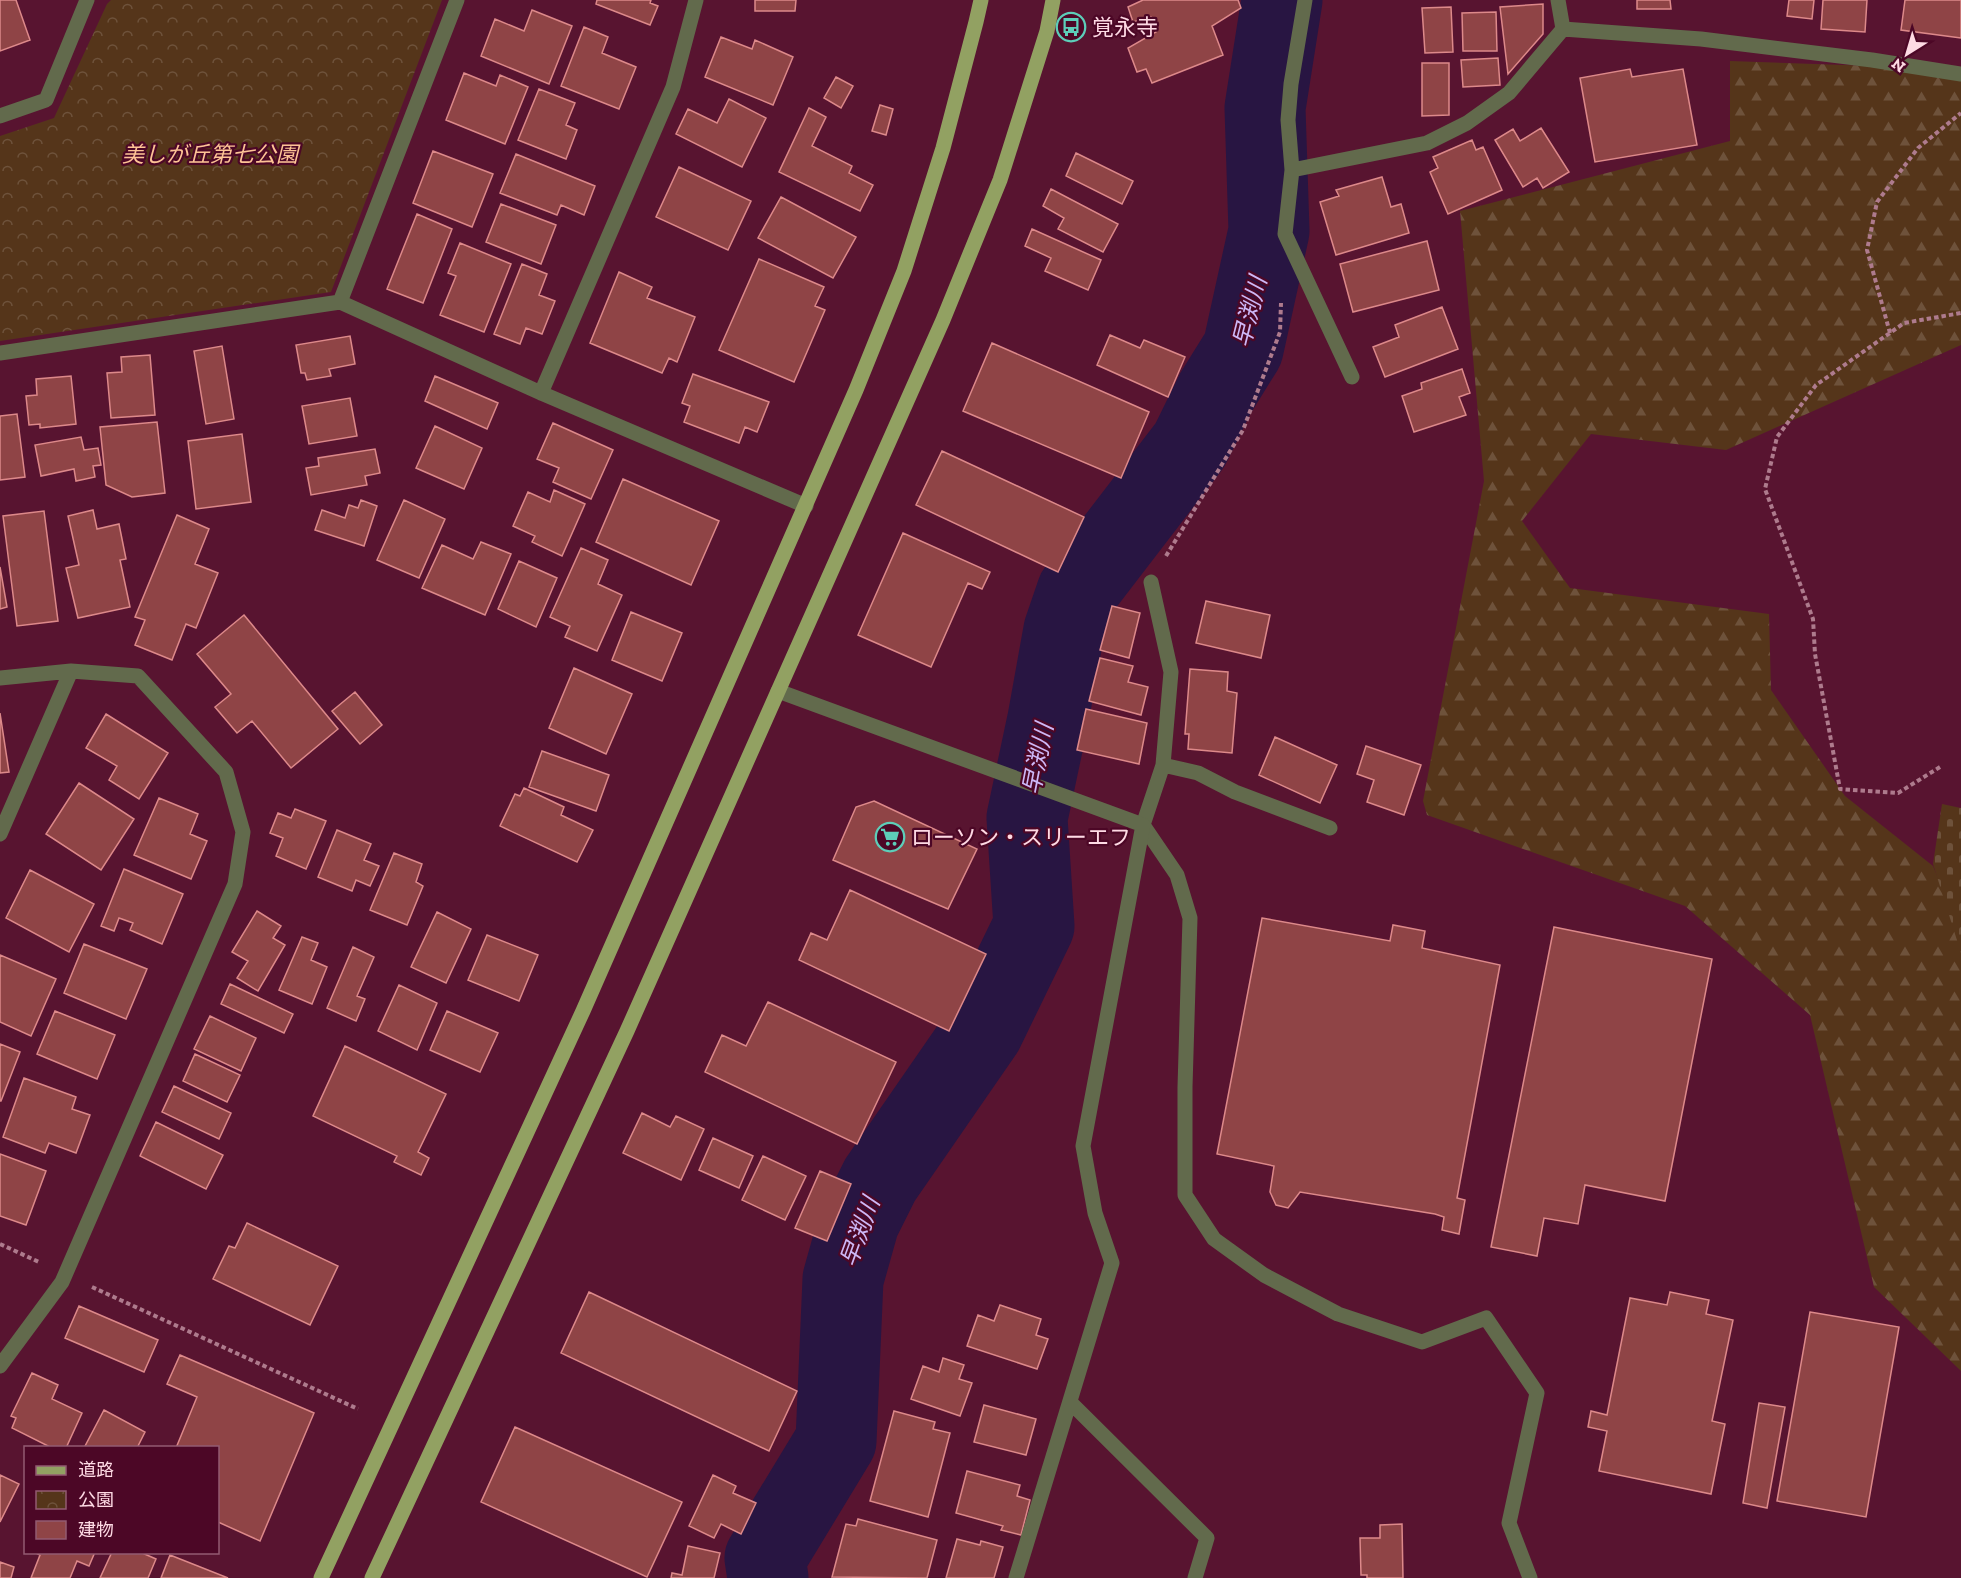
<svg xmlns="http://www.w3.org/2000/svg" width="1961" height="1578" font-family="'Zilla Slab','Noto Sans JP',serif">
<defs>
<pattern id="forest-firs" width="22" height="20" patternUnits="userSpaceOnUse" patternTransform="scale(1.5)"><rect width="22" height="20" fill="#55351a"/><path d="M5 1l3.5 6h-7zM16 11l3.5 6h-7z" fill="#6e523b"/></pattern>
<pattern id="cemetery-stones" width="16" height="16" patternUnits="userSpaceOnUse" patternTransform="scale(1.5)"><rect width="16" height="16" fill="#55351a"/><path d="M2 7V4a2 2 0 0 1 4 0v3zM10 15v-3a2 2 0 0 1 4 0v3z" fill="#6e523b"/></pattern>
<pattern id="park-crowns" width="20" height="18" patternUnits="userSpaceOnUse" patternTransform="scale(1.5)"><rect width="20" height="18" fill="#55351a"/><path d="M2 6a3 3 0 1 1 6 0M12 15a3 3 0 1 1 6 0" fill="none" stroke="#6e523b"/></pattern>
</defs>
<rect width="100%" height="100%" fill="#581430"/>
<!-- forest -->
<path fill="url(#forest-firs)" d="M1730,61L1961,69V345L1726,450L1591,434L1522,521L1570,588L1769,614L1771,690L1845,796L1933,866L1961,934V1371L1874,1287L1810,1015L1685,906L1427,815L1423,801L1484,481L1460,211L1730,141Z"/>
<!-- cemetery -->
<path fill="url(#cemetery-stones)" d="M1942,804L1961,808V953L1933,864Z"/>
<!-- park -->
<path fill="url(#park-crowns)" d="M111,0H442L331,292L0,341V136L54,118L107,4Z"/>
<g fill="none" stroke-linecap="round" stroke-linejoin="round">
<!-- river -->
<path stroke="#281542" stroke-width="81" d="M768,1578L765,1558L836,1441L843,1279L859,1222L880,1180L983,1031L1034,926L1027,818L1048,719L1064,630L1077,592L1190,445L1215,394L1243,349L1269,231L1265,108L1282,0"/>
</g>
<!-- building -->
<path fill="#8f4446" stroke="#dd898a" stroke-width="1.5" d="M0,0H16L30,40L0,51Z
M597,0H651L650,3L658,6L650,25L596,4Z
M755,0H796L795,11H755Z
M1238,0L1241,8L1212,26L1223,55L1152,83L1146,69L1137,72L1128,48L1156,32L1151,17L1133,22L1128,7L1143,0Z
M1637,0H1670L1671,9H1637Z
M1789,0H1814L1812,19L1787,16Z
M1823,0H1867L1865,32L1821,29Z
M1905,0H1961V38L1901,30Z
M1543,4V34L1508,74L1500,7Z
M1451,7L1453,52L1425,53L1422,8Z
M532,10L572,26L549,84L481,56L495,19L524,31Z
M1496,12L1497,51H1463L1462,13Z
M584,27L608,37L602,53L636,67L619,109L561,86Z
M721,37L752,49L755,40L793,57L773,105L705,77Z
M1498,58L1500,85L1463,87L1461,60Z
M1422,63H1449V115L1422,116Z
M1630,69L1632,77L1683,69L1697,145L1595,162L1580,78Z
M464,73L496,86L500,75L528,87L505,144L446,120Z
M836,77L853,86L841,108L824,98Z
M539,89L575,103L566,125L577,130L566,159L518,140Z
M729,99L766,118L742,167L676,134L688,109L717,123Z
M880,105L893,109L886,135L872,131Z
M809,108L826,117L812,146L852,166L849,173L873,185L860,211L779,172Z
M1541,128L1569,172L1543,188L1537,178L1523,187L1495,140L1513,129L1520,141Z
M1472,140L1476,150L1483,147L1502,190L1448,214L1430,172L1438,168L1433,157Z
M433,151L493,174L472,227L413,203Z
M1076,153L1133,181L1122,204L1066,176Z
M516,154L595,186L584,215L561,205L557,215L500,193Z
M679,167L751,201L728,250L656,217Z
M1382,177L1391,207L1401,204L1409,233L1336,255L1320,202L1339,196L1336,190Z
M1051,189L1118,224L1103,252L1058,229L1064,218L1043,206Z
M781,197L856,237L833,278L758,238Z
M501,204L556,225L541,264L486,242Z
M417,214L452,229L423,303L387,289Z
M1032,229L1101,260L1088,290L1045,271L1051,258L1025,246Z
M1427,241L1439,290L1353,312L1340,264Z
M460,243L511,264L484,332L440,315L456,276L448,273Z
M759,259L824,287L815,306L825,310L794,382L719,350Z
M522,264L547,274L539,295L555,301L542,334L526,328L520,344L494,334Z
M619,272L652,287L647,298L695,317L677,362L669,358L662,373L590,343Z
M1442,307L1458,349L1385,377L1373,347L1399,337L1395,325Z
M1110,335L1140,348L1144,340L1185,357L1168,397L1097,365Z
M350,336L355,364L329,369L331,376L307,380L305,373H301L296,345Z
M992,343L1149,412L1121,478L963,411Z
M222,346L234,419L206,424L194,351Z
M150,355L155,415L111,418L107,373L122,372L121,357Z
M1462,369L1470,393L1459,397L1466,415L1414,432L1402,396L1422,389L1421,383Z
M693,374L769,402L757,432L745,427L739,443L684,422L690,406L682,403Z
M71,376L76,424L40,428V424L29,425L26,396L37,395L36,379Z
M435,376L498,403L487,429L425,401Z
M350,398L357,436L309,444L302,406Z
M17,414L25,477L0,480V416Z
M157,422L165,493L132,497L106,485L100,427Z
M553,423L613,450L591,499L553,482L559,468L537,459Z
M435,426L482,448L464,489L416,468Z
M242,434L251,502L196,509L188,441Z
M81,437L84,450L98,448L101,465L93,466L95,477L76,481L74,469L41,476L35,445Z
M375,449L380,473L365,476L367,485L311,495L306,468L319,466L318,458Z
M942,451L1084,517L1058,572L916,505Z
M623,479L719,521L691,585L596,542Z
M554,490L585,504L562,556L532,542L535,536L513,526L528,492L550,502Z
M361,500L377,506L364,546L315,530L322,510L345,518L349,505L358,508Z
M404,500L445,519L419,578L377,560Z
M93,510L97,529L119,524L126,559L120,560L130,607L78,618L66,568L79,565L68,516Z
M44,511L58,621L17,626L3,516Z
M177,515L209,529L195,564L218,573L196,628L186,624L172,660L135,645L145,620L135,617Z
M903,533L990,572L982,589L968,583L931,667L858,635Z
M481,542L511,554L485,615L422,588L442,545L473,559Z
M581,548L608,560L598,584L622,595L597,651L565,637L570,626L550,617Z
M519,561L557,578L536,627L498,609Z
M0,567L7,607L0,609Z
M1206,601L1270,615L1261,658L1196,643Z
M1112,606L1140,613L1129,658L1100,650Z
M631,612L682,633L662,681L612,660Z
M244,615L338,729L291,768L252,721L237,733L215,707L231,694L197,654Z
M1100,658L1133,666L1128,682L1148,687L1141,715L1089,701Z
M574,668L632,694L606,754L549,728Z
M1190,669L1228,672L1227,691L1237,693L1232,753L1188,749L1189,734H1185Z
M355,692L382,725L360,744L332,711Z
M1086,709L1147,723L1139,764L1077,750Z
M0,713L9,772L0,773Z
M106,714L168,753L139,799L109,780L117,766L86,748Z
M1275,737L1337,765L1320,803L1259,775Z
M1366,746L1421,765L1404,815L1367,802L1374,780L1357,774Z
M542,751L609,775L596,811L529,787Z
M79,783L134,819L101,870L46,834Z
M524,788L564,807L561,815L593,830L577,862L500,826L515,794L520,796Z
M159,798L198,814L190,834L207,841L191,879L134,855Z
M874,801L977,849L948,909L833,860L856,807Z
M295,809L326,821L306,869L276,856L283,838L270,833L278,813L291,818Z
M337,830L371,844L364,860L379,866L370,886L356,880L352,891L318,877Z
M394,853L422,864L416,882L423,886L407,925L370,910Z
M124,869L183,894L162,944L130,930L133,923L119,918L114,931L101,926Z
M30,870L94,904L69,952L6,918Z
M850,890L986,954L949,1031L799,960L811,933L827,940Z
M257,911L281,926L273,938L285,945L258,991L237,978L248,961L232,952Z
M437,912L471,929L446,983L411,967Z
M1262,918L1390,941L1393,925L1425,931L1422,948L1500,965L1457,1198L1465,1200L1459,1234L1442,1230L1444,1217L1435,1214L1300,1192L1288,1208L1276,1205L1270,1192L1274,1166L1217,1154Z
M1554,927L1712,959L1665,1201L1585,1185L1578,1224L1544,1218L1537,1256L1491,1247Z
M487,935L538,955L519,1001L468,980Z
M302,937L318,943L311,960L327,967L312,1004L279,990Z
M84,944L147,969L126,1019L64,993Z
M353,947L374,957L357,996L365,999L356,1021L327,1008Z
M0,955L56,979L31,1036L0,1022Z
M230,984L293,1014L284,1033L221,1004Z
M399,985L437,1003L417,1050L378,1031Z
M768,1002L896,1062L857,1144L705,1072L722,1035L746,1046Z
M55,1011L115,1035L97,1079L37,1054Z
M447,1011L498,1033L480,1072L430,1050Z
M210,1016L256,1038L241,1071L194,1049Z
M0,1044L20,1052L1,1101H0Z
M345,1046L446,1094L418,1152L429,1158L421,1175L394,1162L397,1156L313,1116Z
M195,1054L240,1075L227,1102L183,1081Z
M24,1078L76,1097L72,1109L90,1115L76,1153L49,1143L45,1153L3,1137Z
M174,1086L231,1113L219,1139L162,1112Z
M642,1113L670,1127L676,1116L704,1129L681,1180L623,1153Z
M156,1122L223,1155L206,1189L140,1156Z
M713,1138L753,1156L739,1188L699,1170Z
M0,1154L46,1171L26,1225L0,1216Z
M763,1156L806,1176L785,1220L742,1200Z
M820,1171L851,1184L827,1241L795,1228Z
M247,1223L338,1266L310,1325L213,1279L229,1246L235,1248Z
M589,1292L797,1391L769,1451L561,1353Z
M1670,1292L1709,1300L1706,1314L1733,1320L1712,1421L1725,1424L1711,1494L1599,1471L1607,1431L1588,1427L1591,1411L1607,1415L1630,1298L1667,1305Z
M1000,1305L1041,1319L1036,1335L1048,1339L1037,1369L967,1346L978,1315L994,1321Z
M79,1306L158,1340L144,1372L65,1338Z
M1810,1312L1899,1327L1866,1517L1777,1501Z
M180,1355L314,1413L260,1541L218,1522V1448H176L197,1397L167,1384Z
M943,1358L964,1365L959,1379L972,1383L960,1416L911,1399L923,1366L939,1372Z
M32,1373L58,1385L52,1399L82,1413L66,1448H52L12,1428L16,1418L11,1416Z
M1759,1403L1785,1407L1767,1508L1743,1503Z
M984,1405L1036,1419L1026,1455L974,1442Z
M104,1410L145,1432L137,1448H84Z
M894,1411L935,1422L933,1429L950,1433L928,1517L870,1501Z
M515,1427L682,1502L647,1577L481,1502Z
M967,1471L1020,1485L1017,1496L1030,1500L1021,1535L1001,1530L1003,1526L956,1513Z
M0,1475L19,1484L0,1522Z
M713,1475L736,1486L733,1493L756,1503L741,1534L721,1524L714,1538L689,1526Z
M858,1519L937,1540L927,1578L832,1577L846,1524L856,1526Z
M1402,1524L1403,1578H1367V1575H1361L1360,1538H1380V1525Z
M957,1539L980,1545L981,1541L1003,1547L994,1578H946Z
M688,1546L720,1553L714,1578H671L672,1573L682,1575Z
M34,1552H95L89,1566L77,1561L70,1578H31L40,1555Z
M112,1552H140L156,1559L148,1578H100Z
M170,1555L228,1578H161Z
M0,1562L14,1567L11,1578H0Z"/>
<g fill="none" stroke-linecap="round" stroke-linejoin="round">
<!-- path -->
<path stroke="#ae7b8d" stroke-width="4" stroke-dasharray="4.5 3" stroke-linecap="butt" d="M1890,333L1867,250L1877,202L1918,148L1961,113
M1166,556L1243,430L1280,332L1281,303
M1940,767L1898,793L1840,789L1815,654L1813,619L1765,489L1777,437L1816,385L1904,323L1961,313
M0,1244L39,1262
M92,1287L358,1409"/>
<!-- service -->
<path stroke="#626a4c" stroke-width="15" d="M1305,0L1291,84L1288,120L1292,170L1285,234L1352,377
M1563,29L1701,39L1872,60L1961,74
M1292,170L1427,143L1467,123L1509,93L1563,29L1558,0
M1151,582L1171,672L1163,765L1143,825L1177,875L1190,918L1185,1087V1195L1214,1239L1264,1275L1338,1314L1422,1342L1486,1318L1537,1393L1509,1523L1530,1578
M1163,765L1198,773L1235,792L1330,828"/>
<!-- minor -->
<path stroke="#626a4c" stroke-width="15" d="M0,116L46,100L87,0
M340,302L457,0
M0,353L340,302L541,393L806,506
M541,393L673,87L696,0
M0,678L71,671L138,676L226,772L243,832L235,884L62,1282L0,1366
M778,691L1143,825L1083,1146L1095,1213L1112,1263L1016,1578
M0,834L71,671
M1070,1402L1207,1538L1195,1578"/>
<!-- primary -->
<path stroke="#92a162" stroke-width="15" d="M321,1578L583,1011L856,390L904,271L943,148L976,22L981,0
M372,1578L627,1031L943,320L1000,180L1047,31L1053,0"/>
</g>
<!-- icons -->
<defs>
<g id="bus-ring" transform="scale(1.5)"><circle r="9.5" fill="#4c0726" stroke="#5dceb9" stroke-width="1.5"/><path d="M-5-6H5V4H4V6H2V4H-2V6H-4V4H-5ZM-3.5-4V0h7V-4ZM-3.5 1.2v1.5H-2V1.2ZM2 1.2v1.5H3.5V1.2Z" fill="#5dceb9"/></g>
<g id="supermarket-ring" transform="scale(1.5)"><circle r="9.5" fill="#4c0726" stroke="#5dceb9" stroke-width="1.5"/><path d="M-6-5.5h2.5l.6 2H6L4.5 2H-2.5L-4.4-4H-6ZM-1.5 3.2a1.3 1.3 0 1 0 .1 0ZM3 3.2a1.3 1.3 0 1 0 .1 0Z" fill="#5dceb9"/></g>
</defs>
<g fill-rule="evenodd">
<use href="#bus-ring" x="1071" y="27"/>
<use href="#supermarket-ring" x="890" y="837"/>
</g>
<g text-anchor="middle" stroke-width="4.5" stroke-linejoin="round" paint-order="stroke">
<!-- poi labels -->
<g font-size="22" fill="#fedae4" stroke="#4c0726" text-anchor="start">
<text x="1092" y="35">覚永寺</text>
<text x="911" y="845">ローソン・スリーエフ</text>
</g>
<!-- park labels -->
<g font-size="22" font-style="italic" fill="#fdc395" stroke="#4c0726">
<text x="210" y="162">美しが丘第七公園</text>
</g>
<!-- water labels -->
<g font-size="24" font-style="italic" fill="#cdb8f7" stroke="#4c0726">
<text transform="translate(1250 312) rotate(-76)" y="8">早渕川</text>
<text transform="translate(1038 759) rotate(-79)" y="8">早渕川</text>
<text transform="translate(860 1232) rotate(-70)" y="8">早渕川</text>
</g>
</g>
<!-- legend -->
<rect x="24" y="1446" width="195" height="108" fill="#4c0726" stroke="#935b72" stroke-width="1.5"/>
<rect x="36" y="1466" width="30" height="9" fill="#92a162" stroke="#935b72" stroke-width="1.5"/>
<text x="78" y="1476" font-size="18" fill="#fedae4">道路</text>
<rect x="36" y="1491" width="30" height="18" fill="url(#park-crowns)" stroke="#935b72" stroke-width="1.5"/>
<text x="78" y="1506" font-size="18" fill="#fedae4">公園</text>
<rect x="36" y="1521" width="30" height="18" fill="#8f4446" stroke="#935b72" stroke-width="1.5"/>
<text x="78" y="1536" font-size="18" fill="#fedae4">建物</text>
<!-- north arrow -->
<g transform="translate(1907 54) rotate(217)" stroke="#4c0726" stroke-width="4.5" paint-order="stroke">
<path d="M0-4.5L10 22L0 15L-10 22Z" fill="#fedae4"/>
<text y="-9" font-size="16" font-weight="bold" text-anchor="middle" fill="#fedae4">N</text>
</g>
</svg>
